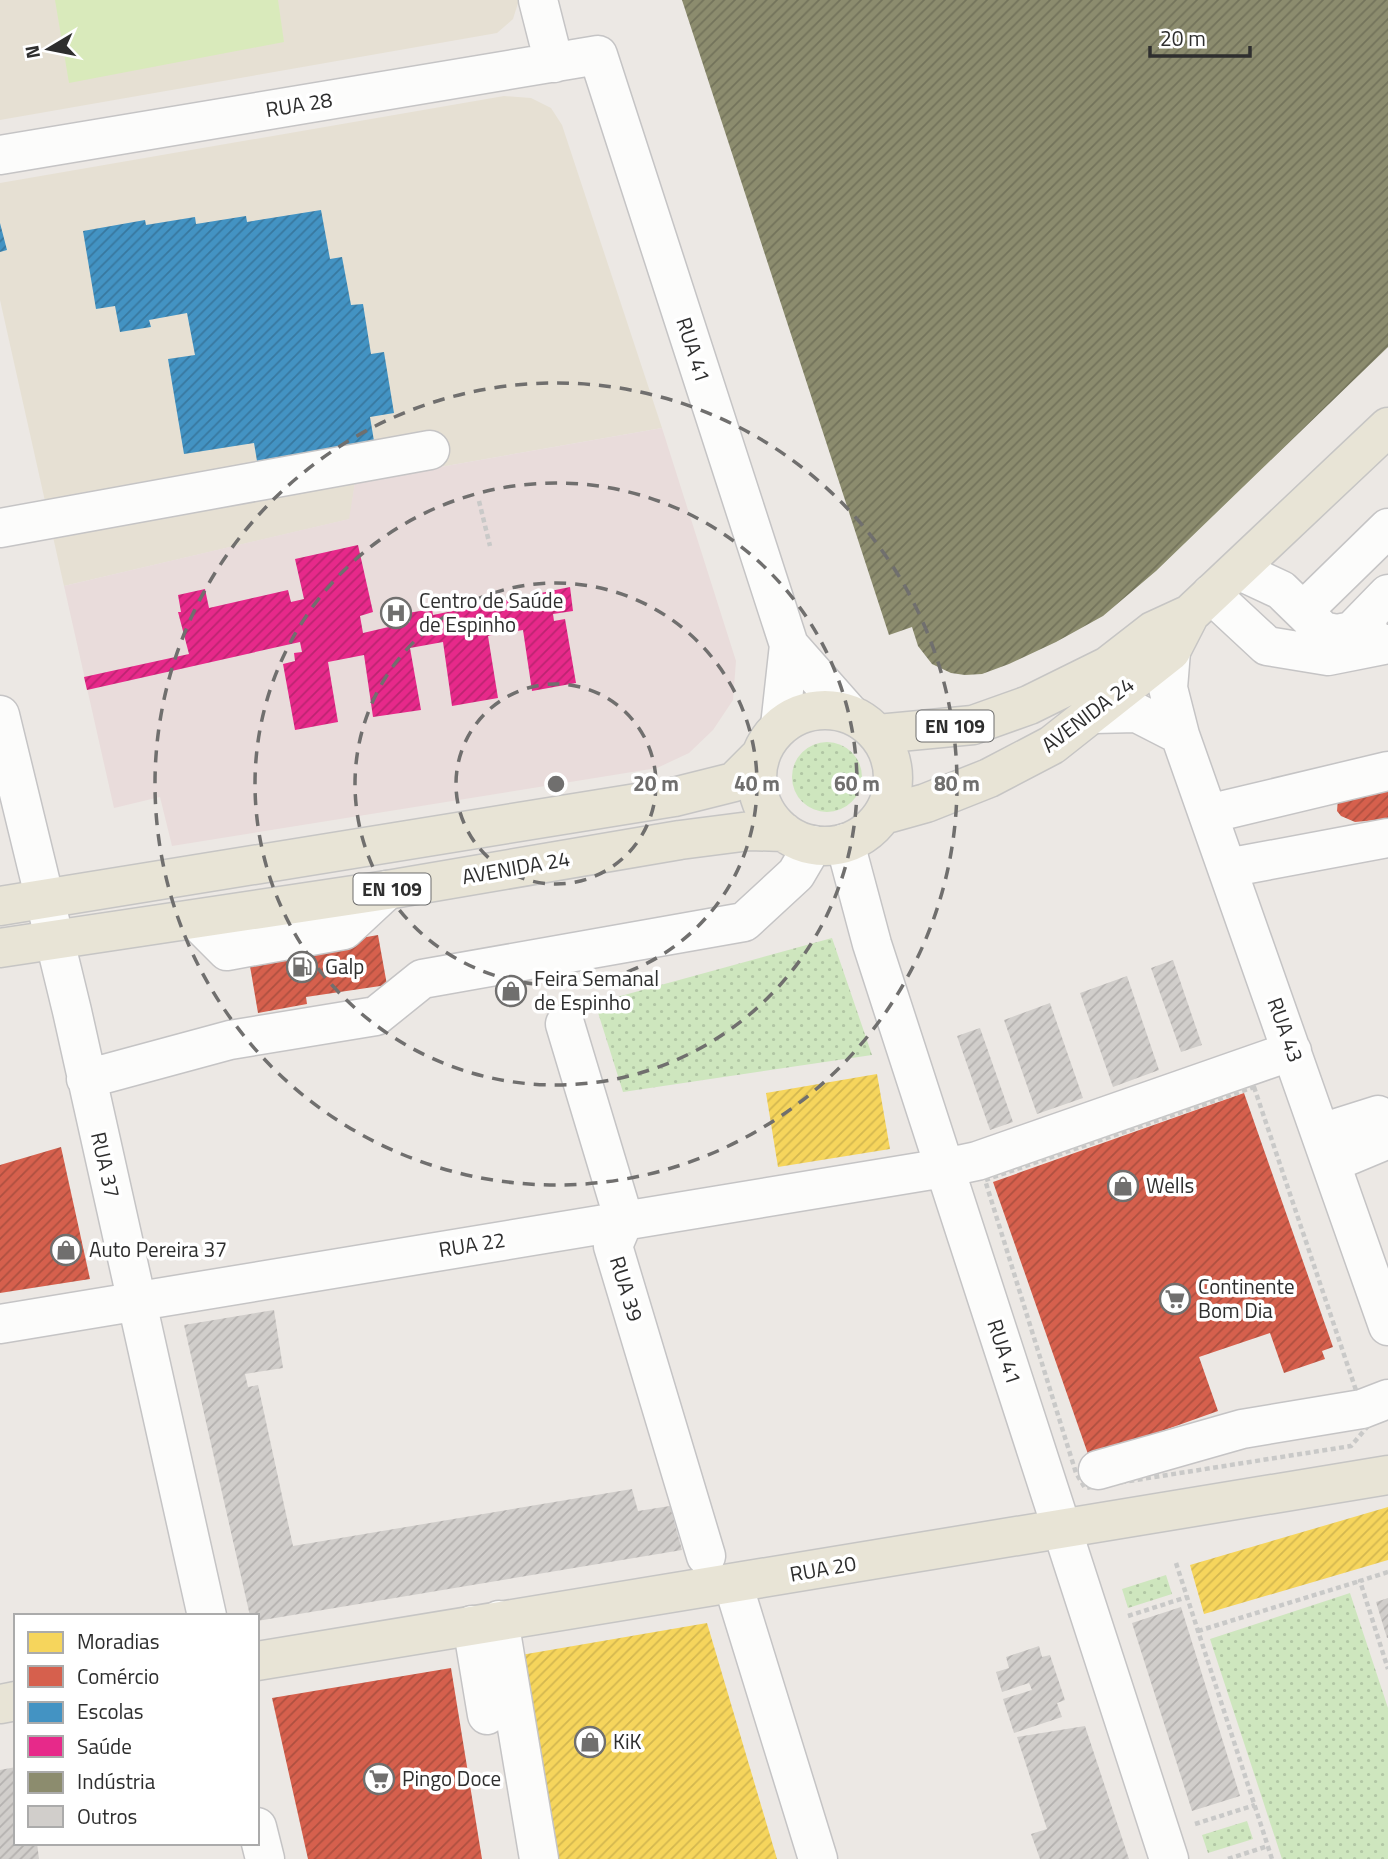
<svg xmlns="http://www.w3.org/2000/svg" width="1388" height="1859" font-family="'Titillium Web',sans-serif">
<defs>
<pattern id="grass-dots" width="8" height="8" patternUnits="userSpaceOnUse" patternTransform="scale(1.75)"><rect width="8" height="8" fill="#cee6be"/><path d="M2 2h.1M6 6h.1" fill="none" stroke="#b1c6a4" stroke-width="1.8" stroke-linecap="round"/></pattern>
<pattern id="homes-hatch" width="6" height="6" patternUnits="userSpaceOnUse" patternTransform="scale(1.75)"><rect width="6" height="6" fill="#f6d55c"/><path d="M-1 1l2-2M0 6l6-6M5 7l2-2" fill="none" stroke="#d3b750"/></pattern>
<pattern id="shops-hatch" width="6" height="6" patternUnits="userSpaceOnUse" patternTransform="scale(1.75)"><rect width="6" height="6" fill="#d6604d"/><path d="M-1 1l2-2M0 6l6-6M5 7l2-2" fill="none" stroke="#ae5040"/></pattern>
<pattern id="schools-hatch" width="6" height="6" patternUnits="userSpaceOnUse" patternTransform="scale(1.75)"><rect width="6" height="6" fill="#4393c3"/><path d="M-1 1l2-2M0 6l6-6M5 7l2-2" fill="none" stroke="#38789f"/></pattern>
<pattern id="health-hatch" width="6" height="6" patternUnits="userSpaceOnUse" patternTransform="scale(1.75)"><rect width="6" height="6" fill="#e7298a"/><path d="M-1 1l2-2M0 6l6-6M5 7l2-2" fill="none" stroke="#bc2471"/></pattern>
<pattern id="industry-hatch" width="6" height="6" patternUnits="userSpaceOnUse" patternTransform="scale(1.75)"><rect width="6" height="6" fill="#8c8c6e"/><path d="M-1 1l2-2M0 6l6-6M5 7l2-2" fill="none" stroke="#73735b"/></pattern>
<pattern id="building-hatch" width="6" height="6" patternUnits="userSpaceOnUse" patternTransform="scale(1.75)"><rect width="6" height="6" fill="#d1cecb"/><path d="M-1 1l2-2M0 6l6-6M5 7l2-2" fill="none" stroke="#b4b1af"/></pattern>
</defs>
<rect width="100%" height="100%" fill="#ece8e4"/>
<!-- education -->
<path fill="#e6e0d3" d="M0,0H519L513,19L497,33L0,120Z
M504,96L531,98L551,108L562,125L662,428L355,482L350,519L64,586L0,300V183Z"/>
<!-- medical -->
<path fill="#e9dcdb" d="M662,428L736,661L733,700L713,730L689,753L657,768L172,846L160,797L114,808L64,586L349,519L355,482Z"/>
<!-- grass -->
<path fill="url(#grass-dots)" d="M792 777a35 35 0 1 1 70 0a35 35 0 1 1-70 0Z
M832,938L872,1055L623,1092L595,1003Z
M1166,1575L1172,1594L1128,1608L1122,1589Z
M1350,1593L1388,1708V1859H1282L1210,1639Z
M1247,1821L1253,1839L1208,1853L1202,1835Z"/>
<!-- pitch -->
<path fill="#d9eabb" d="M55,0H278L284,42L69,83Z"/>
<!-- homes -->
<path fill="url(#homes-hatch)" d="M877,1074L890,1149L778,1167L766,1093Z
M1388,1507V1560L1204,1614L1190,1565Z
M707,1623L777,1859H555L521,1655Z"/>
<!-- shops -->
<path fill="url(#shops-hatch)" d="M1388,783V819L1355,822L1341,816L1337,811L1338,799Z
M378,935L387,985L306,997L307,1004L258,1013L245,937L327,944Z
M1244,1093L1333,1347L1322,1351L1325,1359L1284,1373L1270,1333L1199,1357L1218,1411L1089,1457L993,1182Z
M61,1147L90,1279L0,1293V1165Z
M451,1668L482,1859H308L272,1698Z"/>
<!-- schools -->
<path fill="url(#schools-hatch)" d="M321,210L330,259L342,257L351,305L363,304L371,354L384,352L394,413L370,417L374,441L257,461L254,443L184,454L168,359L195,355L187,313L149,320L151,327L120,332L115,306L96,309L83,231L145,220L146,225L195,217L196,224L246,216L247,222Z
M0,223L7,250L0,252Z"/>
<!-- health -->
<path fill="url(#health-hatch)" d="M358,545L373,612L360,616L363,633L410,622L408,613L432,609L433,615L570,587L573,611L553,614L554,621L565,619L576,683L532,691L523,630L488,636L498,698L452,706L443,642L410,648L421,710L373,717L364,655L328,662L338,722L295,730L283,664L295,661L294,653L302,652L300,642L87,690L84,677L189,654L178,612H181L178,595L205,589L209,608L288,590L291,602L304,599L295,559Z"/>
<!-- industry -->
<path fill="url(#industry-hatch)" d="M682,0H1388V347L1156,571L1103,616L1056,642L1009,664L982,674L965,675L951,673L932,664L918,646L912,627L889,635Z"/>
<!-- building -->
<path fill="url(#building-hatch)" d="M1173,960L1202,1045L1181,1052L1151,968Z
M1127,976L1159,1070L1113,1087L1080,993Z
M1050,1003L1083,1098L1037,1114L1004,1020Z
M980,1028L1013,1122L990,1130L957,1036Z
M274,1310L283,1368L245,1374L248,1387L258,1385L293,1546L632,1489L638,1511L670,1506L682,1550L257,1621V1616H250L184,1325Z
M1388,1598V1638H1387L1376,1602Z
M1181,1607L1240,1796L1192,1811L1132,1623Z
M1039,1646L1042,1657L1050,1655L1065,1700L1057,1703L1062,1717L1014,1733L1003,1699L1032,1690L1029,1683L1002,1692L996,1672L1009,1668L1006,1657Z
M1085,1726L1129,1859H1040L1031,1834L1047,1829L1017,1737Z
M16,1767V1843H37L39,1859H0V1770Z"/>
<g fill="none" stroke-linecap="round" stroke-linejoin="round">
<!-- minor casing -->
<g stroke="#c5c4c5" stroke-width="41">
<path id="minor" d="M538,0L554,63
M0,155L598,55L789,645L849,713
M0,528L430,450
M1238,570L1281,590L1323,631L1337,634L1368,628
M1211,594L1267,646L1328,656L1388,644
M1303,611L1388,528
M1351,632L1388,594
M1171,651L1168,688L1180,735L1388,1326
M1093,714L1137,713L1180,735
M0,715L72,1011L207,1616
M780,726L789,645
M1208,814L1388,771
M845,843L872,944L1169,1859
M1227,868L1388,838
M196,920L227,951L344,930L387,890
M565,1024L624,1220L613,1246L706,1556
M86,1079L230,1040L376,1016L422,979L744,922L796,874L813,845
M1321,1133L1378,1115L1388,1120
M1331,1163L1386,1140L1388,1137
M0,1324L944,1168L977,1161L1292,1051
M1098,1470L1242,1429L1362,1409L1388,1399
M733,1584L818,1859
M499,1620L539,1859
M472,1625L487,1715
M257,1827L265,1859"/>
</g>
<!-- major casing -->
<g stroke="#c6c5c4" stroke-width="41">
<path id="major" d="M757 778a68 68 0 1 1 136 0a68 68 0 1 1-136 0Z
M878,734L973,725L1029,705L1108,666L1153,631L1190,614L1388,427
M883,815L926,803L989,778L1052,745L1171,651L1190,614
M0,906L674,797L734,782L760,756
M0,948L387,890L680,840L750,831L784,832
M257,1661L1388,1475
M0,1704L16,1701"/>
</g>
<!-- path -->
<path stroke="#c9c9c8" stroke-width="4.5" stroke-dasharray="5 3.5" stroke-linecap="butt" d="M479,501L490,546
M1254,1087L1368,1426L1351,1446L1085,1488L1076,1473L985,1180Z
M1176,1563L1272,1859
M1388,1572L1360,1581L1388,1669
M1128,1616L1187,1597
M1198,1631L1360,1581
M1195,1824L1255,1805
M1228,1859L1268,1846"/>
<!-- minor -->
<use href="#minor" stroke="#fcfcfb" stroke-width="38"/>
<!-- major -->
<use href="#major" stroke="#e8e4d6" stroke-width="38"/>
</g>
<!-- distance rings -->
<g fill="none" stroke="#706f6e" stroke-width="3.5" stroke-dasharray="12 9">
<circle cx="556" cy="784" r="100"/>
<circle cx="556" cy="784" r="201"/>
<circle cx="556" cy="784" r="301"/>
<circle cx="556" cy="784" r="401"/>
</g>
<!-- icons -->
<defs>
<g id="hospital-ring" transform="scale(1.575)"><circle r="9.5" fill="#fff" stroke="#706f6e" stroke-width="1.5"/><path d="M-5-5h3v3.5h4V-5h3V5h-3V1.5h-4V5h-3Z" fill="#706f6e"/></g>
<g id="fuel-ring" transform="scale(1.575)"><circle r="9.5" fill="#fff" stroke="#706f6e" stroke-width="1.5"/><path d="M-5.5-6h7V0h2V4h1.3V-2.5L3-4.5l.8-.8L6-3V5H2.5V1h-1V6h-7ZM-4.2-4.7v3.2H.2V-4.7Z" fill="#706f6e"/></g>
<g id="shop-ring" transform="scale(1.575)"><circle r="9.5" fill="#fff" stroke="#706f6e" stroke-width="1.5"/><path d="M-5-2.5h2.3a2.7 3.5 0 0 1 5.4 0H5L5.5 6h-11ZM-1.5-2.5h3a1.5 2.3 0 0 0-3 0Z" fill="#706f6e"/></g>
<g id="supermarket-ring" transform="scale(1.575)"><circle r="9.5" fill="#fff" stroke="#706f6e" stroke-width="1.5"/><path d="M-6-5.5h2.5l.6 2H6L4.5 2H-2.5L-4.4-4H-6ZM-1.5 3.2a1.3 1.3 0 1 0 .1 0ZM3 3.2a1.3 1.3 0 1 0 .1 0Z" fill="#706f6e"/></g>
</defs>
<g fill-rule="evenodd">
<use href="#hospital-ring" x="396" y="613"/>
<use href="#fuel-ring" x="302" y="967"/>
<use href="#shop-ring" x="511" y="991"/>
<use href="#shop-ring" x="1123" y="1186"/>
<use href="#shop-ring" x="66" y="1250"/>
<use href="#supermarket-ring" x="1175" y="1299"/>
<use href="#shop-ring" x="590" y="1742"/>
<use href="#supermarket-ring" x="379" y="1779"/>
</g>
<g text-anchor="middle" stroke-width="7" stroke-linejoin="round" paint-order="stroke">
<!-- shield labels -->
<g fill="#fff" stroke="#6d6d6d" stroke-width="2">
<rect x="916.5" y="710.5" width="77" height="31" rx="5"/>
<rect x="353.5" y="873.5" width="77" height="31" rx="5"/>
</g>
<g font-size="19" font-weight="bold" fill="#2e2e2e">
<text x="955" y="733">EN 109</text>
<text x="392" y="896">EN 109</text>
</g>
<!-- street labels -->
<g font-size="21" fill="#2e2e2e" stroke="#fff">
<text transform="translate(299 105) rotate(-9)" y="7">RUA 28</text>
<text transform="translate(693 350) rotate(72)" y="7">RUA 41</text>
<text transform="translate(1088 715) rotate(-37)" y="7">AVENIDA 24</text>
<text transform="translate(516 868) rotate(-10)" y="7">AVENIDA 24</text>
<text transform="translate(1285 1030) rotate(70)" y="7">RUA 43</text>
<text transform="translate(105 1165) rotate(77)" y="7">RUA 37</text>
<text transform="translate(472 1245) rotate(-9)" y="7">RUA 22</text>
<text transform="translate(626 1289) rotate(73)" y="7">RUA 39</text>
<text transform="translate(1004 1352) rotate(72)" y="7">RUA 41</text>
<text transform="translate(823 1569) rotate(-10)" y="7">RUA 20</text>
</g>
<!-- poi labels -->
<g font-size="21" fill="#2e2e2e" stroke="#fff" text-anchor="start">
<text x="419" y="608">Centro de Saúde<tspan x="419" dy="24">de Espinho</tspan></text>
<text x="325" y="974">Galp</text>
<text x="534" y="986">Feira Semanal<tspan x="534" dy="24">de Espinho</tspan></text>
<text x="1146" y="1193">Wells</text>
<text x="89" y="1257">Auto Pereira 37</text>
<text x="1198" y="1294">Continente<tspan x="1198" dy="24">Bom Dia</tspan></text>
<text x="613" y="1749">KiK</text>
<text x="402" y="1786">Pingo Doce</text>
</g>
</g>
<circle cx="556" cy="784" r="10" fill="#706f6e" stroke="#fff" stroke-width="3.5"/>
<g font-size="21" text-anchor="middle" font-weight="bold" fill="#706f6e" stroke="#fff" stroke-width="7" stroke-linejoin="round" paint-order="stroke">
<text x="656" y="791">20 m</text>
<text x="757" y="791">40 m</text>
<text x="857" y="791">60 m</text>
<text x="957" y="791">80 m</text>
</g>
<!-- legend -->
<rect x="14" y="1614" width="245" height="231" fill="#ffffff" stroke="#ababab" stroke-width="2"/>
<rect x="28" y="1632" width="35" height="21" fill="#f6d55c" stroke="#ababab" stroke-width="2"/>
<text x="77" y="1649" font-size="21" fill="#2e2e2e">Moradias</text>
<rect x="28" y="1666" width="35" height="21" fill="#d6604d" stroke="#ababab" stroke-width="2"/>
<text x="77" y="1684" font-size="21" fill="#2e2e2e">Comércio</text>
<rect x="28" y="1702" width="35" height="21" fill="#4393c3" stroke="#ababab" stroke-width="2"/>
<text x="77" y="1719" font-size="21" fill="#2e2e2e">Escolas</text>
<rect x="28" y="1736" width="35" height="21" fill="#e7298a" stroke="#ababab" stroke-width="2"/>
<text x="77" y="1754" font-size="21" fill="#2e2e2e">Saúde</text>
<rect x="28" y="1772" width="35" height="21" fill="#8c8c6e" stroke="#ababab" stroke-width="2"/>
<text x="77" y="1789" font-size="21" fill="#2e2e2e">Indústria</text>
<rect x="28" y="1806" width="35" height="21" fill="#d1cecb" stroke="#ababab" stroke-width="2"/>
<text x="77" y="1824" font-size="21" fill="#2e2e2e">Outros</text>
<!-- north arrow -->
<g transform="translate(49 49) rotate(260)" stroke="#ffffff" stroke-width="5" paint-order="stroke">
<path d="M0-5L12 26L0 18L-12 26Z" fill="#2e2e2e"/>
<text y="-10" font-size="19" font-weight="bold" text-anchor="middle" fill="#2e2e2e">N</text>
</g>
<!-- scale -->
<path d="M1150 46v10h100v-10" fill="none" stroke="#2e2e2e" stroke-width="3.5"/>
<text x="1160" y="46" font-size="21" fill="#2e2e2e" stroke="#ffffff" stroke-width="5" paint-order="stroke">20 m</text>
</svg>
